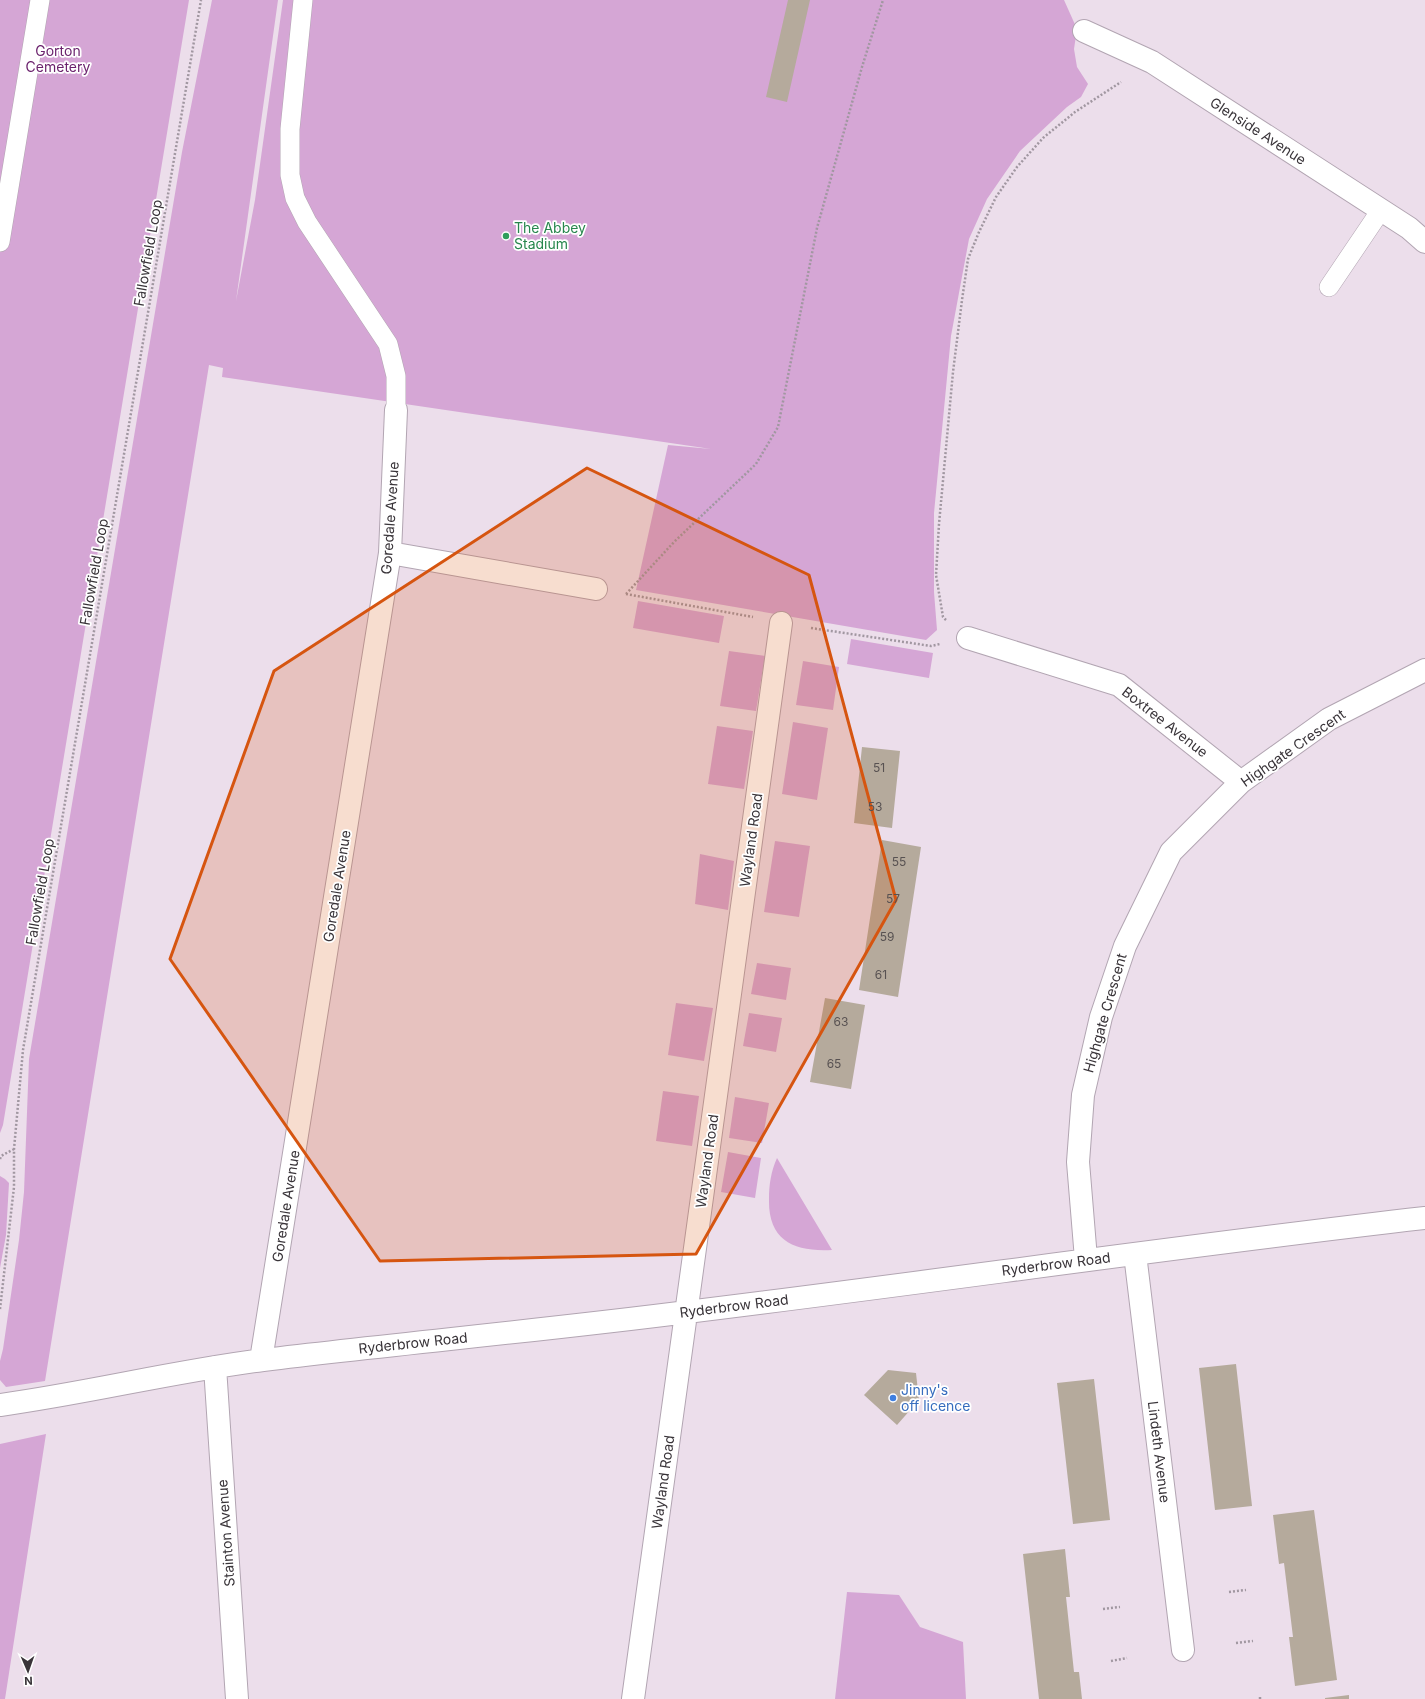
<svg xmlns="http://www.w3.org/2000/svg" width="1425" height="1699" font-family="Inter,sans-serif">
<rect width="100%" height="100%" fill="#ecdeeb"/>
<!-- green -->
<path fill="#d5a6d5" d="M0,0H189L3,1125L0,1133Z
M212,0H278L236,301L255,200L283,0H1064L1077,29L1074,49L1077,67L1088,84L1081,97L1067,107L1020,151L987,199L969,239L951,336L934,513V592L937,630L926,640L636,590L668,445L711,449L222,377L223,368L209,365L45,1381L6,1387L0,1380V1361L3,1349L19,1240L24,1192L29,1059L182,152Z
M638,601L724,616L719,643L633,628Z
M851,639L933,653L929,678L847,664Z
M729,651L765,656L756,711L720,706Z
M803,661L839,667L833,710L796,705Z
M793,722L828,728L817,800L782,794Z
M717,726L753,731L744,789L708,784Z
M775,841L810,846L799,917L764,912Z
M700,854L734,861L728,910L695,904Z
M757,963L791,968L786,1000L751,994Z
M676,1003L713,1008L704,1061L668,1055Z
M749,1013L782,1018L776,1052L743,1046Z
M663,1091L699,1096L692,1146L656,1141Z
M735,1097L769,1103L762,1143L729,1138Z
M728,1152L761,1158L755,1198L721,1192Z
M777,1158L832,1250C794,1252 768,1241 769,1199C769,1185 771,1171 777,1158Z
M0,1176L5,1179L9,1183L6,1235L0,1268Z
M46,1434L5,1699H0V1444Z
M847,1592L899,1595L920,1627L963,1642L966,1699H835Z"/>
<!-- building -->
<path fill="#b5aa9c" d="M788,0H810L787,102L766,97Z
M862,747L900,751L892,828L854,823Z
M882,840L921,847L898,997L859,990Z
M825,998L865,1005L851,1089L810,1082Z
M1236,1364L1252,1506L1215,1510L1199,1368Z
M888,1370L916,1373L919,1400L897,1425L864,1395Z
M1094,1379L1110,1520L1073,1524L1057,1383Z
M1314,1510L1337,1680L1295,1686L1289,1637H1293L1284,1563L1279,1564L1273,1515Z
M1065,1549L1070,1597H1066L1074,1672H1079L1082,1699H1039L1023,1554Z
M1349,1695V1699H1325V1698Z"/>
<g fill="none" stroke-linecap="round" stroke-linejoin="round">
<!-- service casing -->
<g stroke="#b2a5b2" stroke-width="20">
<path id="service" d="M303,0L290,129V175L295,198L307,222L388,344L396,376V410
M0,242L40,0
M1329,287L1381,210"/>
</g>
<!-- minor casing -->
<g stroke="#b2a5b2" stroke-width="24">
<path id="minor" d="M1084,31L1152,62L1409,228L1425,242
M390,553L596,589
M968,638L1119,685L1241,782
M1135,1254L1183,1650
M1086,1259L1078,1162L1083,1095L1101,1017L1125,946L1171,852L1241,782L1329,719L1425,670
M261,1360L390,553L396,410
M215,1367L237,1699
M0,1405C88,1393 175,1371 263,1360C404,1343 546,1330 687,1312C933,1282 1179,1246 1425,1218
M633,1699L781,623"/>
</g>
<!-- path -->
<path stroke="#a197a1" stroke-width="2.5" stroke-dasharray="2 2" stroke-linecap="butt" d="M626,594L674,542L756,464L778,427L817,228L862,67L883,0
M626,594L753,617
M946,620L943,617L936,575L939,524L953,372L962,300L968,259L979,232L996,197L1017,167L1043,138L1075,112L1121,82
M811,628L931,646L940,644
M0,1159L1,1156L14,1149
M0,1309L14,1187V1149L23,1050L201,0
M1229,1592L1246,1590
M1103,1609L1120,1607
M1236,1643L1253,1641
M1111,1661L1127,1658
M1260,1697V1699"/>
<!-- service -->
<use href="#service" stroke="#fff" stroke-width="19"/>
<!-- minor -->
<use href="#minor" stroke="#fff" stroke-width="22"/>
</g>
<!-- marked area -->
<path fill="#d65510" fill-opacity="0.2" stroke="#d65510" stroke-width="3" stroke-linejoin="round" d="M587,468L809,575L896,900L696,1254L380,1261L170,959L274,671Z"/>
<!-- markers -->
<circle fill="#2e9e5b" stroke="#fff" stroke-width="1.5" cx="506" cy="236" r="4"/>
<circle fill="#3f7fe0" stroke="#fff" stroke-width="1.5" cx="893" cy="1398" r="4"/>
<g text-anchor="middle" stroke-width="3.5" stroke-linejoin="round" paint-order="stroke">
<!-- number labels -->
<g font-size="12" fill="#585252">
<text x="879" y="772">51</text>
<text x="875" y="811">53</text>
<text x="899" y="866">55</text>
<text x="893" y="903">57</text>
<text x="887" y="941">59</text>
<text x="881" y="979">61</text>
<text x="841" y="1026">63</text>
<text x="834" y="1068">65</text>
</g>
<!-- park labels -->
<g font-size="14" fill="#6b226d" stroke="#fff">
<text x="58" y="56">Gorton<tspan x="58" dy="16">Cemetery</tspan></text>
</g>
<!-- street labels -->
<g font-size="14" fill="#393439" stroke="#fff">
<text transform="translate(1258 131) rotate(33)" y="5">Glenside Avenue</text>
<text transform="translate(148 253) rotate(-80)" y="5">Fallowfield Loop</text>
<text transform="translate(390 518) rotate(-86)" y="5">Goredale Avenue</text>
<text transform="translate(94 572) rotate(-80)" y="5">Fallowfield Loop</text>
<text transform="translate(1165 722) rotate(38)" y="5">Boxtree Avenue</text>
<text transform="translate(1293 748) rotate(-35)" y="5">Highgate Crescent</text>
<text transform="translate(751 840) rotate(-82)" y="5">Wayland Road</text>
<text transform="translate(337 886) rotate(-81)" y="5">Goredale Avenue</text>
<text transform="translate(40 892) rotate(-80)" y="5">Fallowfield Loop</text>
<text transform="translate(1105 1013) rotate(-74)" y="5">Highgate Crescent</text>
<text transform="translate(707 1161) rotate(-82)" y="5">Wayland Road</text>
<text transform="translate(286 1206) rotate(-81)" y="5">Goredale Avenue</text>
<text transform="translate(1056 1264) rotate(-7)" y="5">Ryderbrow Road</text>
<text transform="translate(734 1306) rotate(-7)" y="5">Ryderbrow Road</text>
<text transform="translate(413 1343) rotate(-6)" y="5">Ryderbrow Road</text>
<text transform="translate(1159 1452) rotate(83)" y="5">Lindeth Avenue</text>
<text transform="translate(663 1482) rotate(-82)" y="5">Wayland Road</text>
<text transform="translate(226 1533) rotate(-94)" y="5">Stainton Avenue</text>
</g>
<!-- leisure labels -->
<g font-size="14" fill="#27864d" stroke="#fff" text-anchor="start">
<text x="514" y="233">The Abbey<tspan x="514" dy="16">Stadium</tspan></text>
</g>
<!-- shop labels -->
<g font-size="14" fill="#366cbe" stroke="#fff" text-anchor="start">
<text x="901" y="1395">Jinny's<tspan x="901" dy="16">off licence</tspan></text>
</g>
</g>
<!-- north arrow -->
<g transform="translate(28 1671) rotate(178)" stroke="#ffffff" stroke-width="3" paint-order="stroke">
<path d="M0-3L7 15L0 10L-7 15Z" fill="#393439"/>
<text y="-6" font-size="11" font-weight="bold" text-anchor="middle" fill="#393439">N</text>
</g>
</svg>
